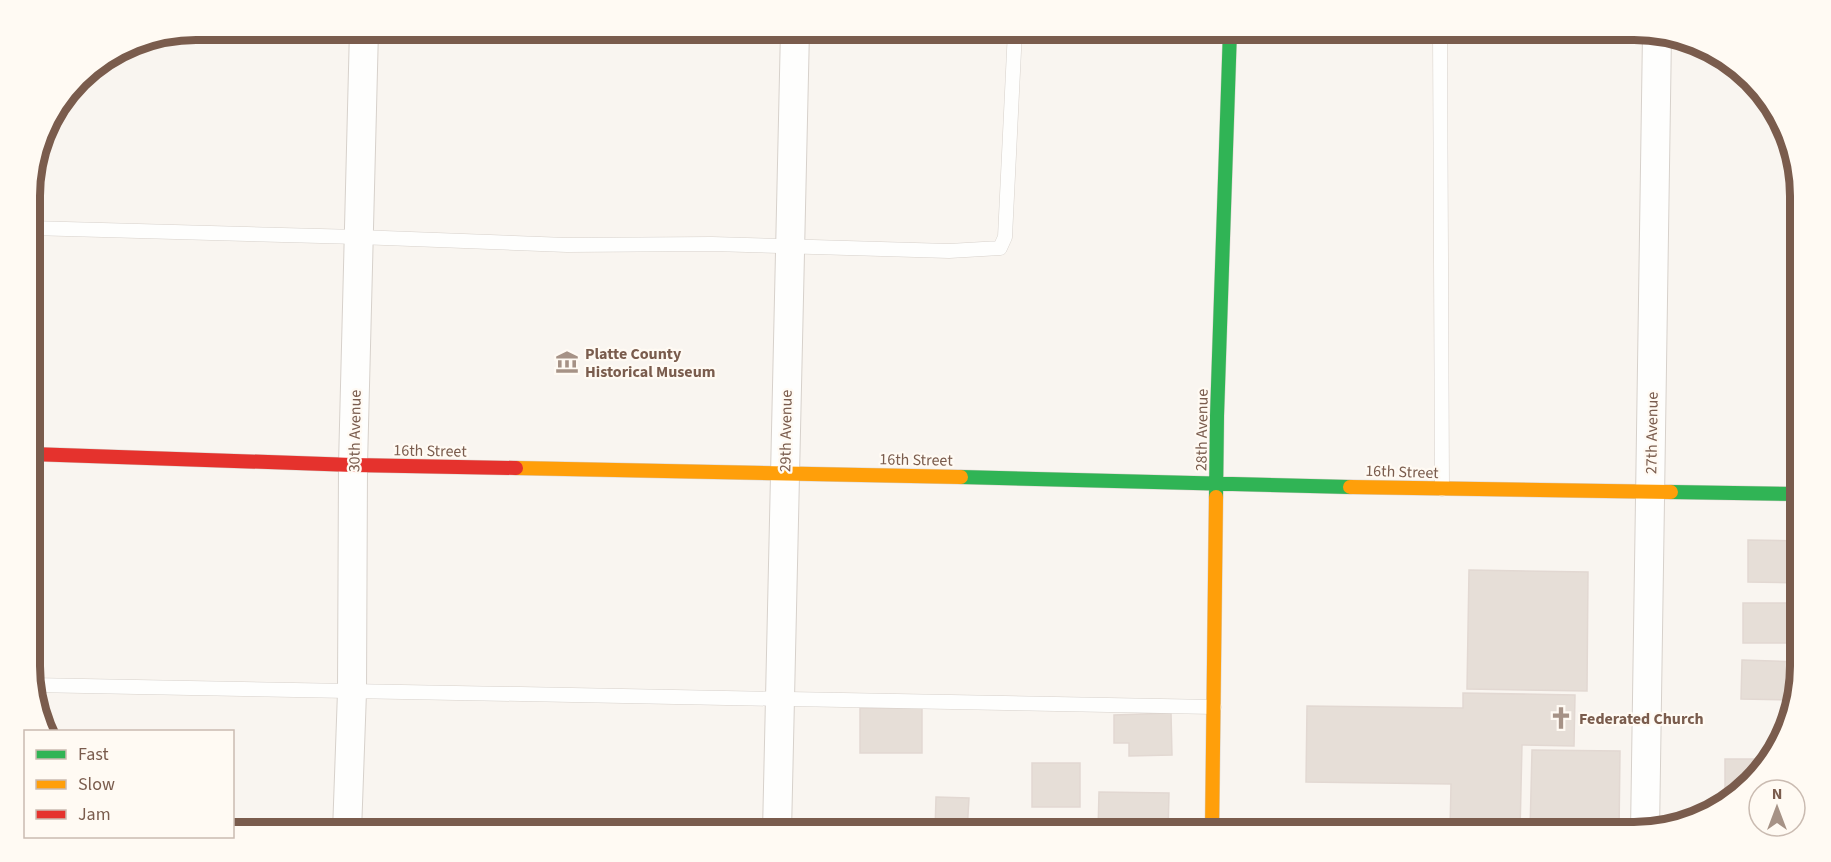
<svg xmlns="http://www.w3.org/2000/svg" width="1831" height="862" font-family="'Source Sans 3',sans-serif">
<rect width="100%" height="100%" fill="#f9f5f0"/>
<!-- building -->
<path fill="#e6ded7" stroke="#e2d8d2" stroke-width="1.5" d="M1748,540L1801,541V583L1748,582Z
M1469,570L1588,572L1587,691L1467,689Z
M1743,603H1801V643H1743Z
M1742,660L1801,662L1794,700L1741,699Z
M1463,693L1575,695L1574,746L1522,745L1520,832H1450L1451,784L1306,782L1307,706L1463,708Z
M860,708H922V753H860Z
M1171,713L1172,755L1129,756V743H1114V715Z
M1532,750L1620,751L1619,832H1530Z
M1725,759H1764L1727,804L1725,805Z
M1032,763H1080V807H1032Z
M1099,792L1169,793L1168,832H1098Z
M936,797L969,798L967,832H935Z"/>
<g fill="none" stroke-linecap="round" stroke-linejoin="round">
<!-- lane casing -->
<g stroke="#d7d1cb" stroke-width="15">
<path id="lane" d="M1440,30L1442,489
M30,228L358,237L567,245L712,244L949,251L1000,248L1005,237L1015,30
M31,685L1214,707"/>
</g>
<!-- street casing -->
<g stroke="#d7d1cb" stroke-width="30">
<path id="street" d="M347,832L352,692L353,465L364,30
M777,832L795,30
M1645,832L1657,34"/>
</g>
<!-- fast casing -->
<g stroke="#d9d2cb" stroke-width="15">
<path id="fast" d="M961,477L1350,487
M1671,492L1801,494
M1216,497L1217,416L1230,30"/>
</g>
<!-- slow casing -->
<g stroke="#d9d2cb" stroke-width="15">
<path id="slow" d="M516,468L961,477
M1350,487L1671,492
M1212,832L1216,497"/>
</g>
<!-- jam casing -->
<g stroke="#d9d2cb" stroke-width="15">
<path id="jam" d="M31,454L353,465L516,468"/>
</g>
<!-- lane -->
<use href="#lane" stroke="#fefefd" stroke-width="14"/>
<!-- street -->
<use href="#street" stroke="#fefefd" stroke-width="28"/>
<!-- fast -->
<use href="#fast" stroke="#30b455" stroke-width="14"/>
<!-- slow -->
<use href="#slow" stroke="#ff9f0a" stroke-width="14"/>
<!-- jam -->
<use href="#jam" stroke="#e5322d" stroke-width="14"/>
</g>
<!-- icons -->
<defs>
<g id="museum-bare" transform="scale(1.8)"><path d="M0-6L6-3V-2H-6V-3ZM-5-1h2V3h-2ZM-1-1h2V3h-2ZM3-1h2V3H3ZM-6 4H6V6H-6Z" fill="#a69286" stroke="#fffaf3" stroke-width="2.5" paint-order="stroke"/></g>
<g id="church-bare" transform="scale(1.8)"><path d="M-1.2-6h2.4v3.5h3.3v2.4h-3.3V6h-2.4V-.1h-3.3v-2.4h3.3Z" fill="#a69286" stroke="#fffaf3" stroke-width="2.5" paint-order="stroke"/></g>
</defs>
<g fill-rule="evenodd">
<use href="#museum-bare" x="567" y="362"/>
<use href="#church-bare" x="1561" y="718"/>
</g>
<g text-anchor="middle" stroke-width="4.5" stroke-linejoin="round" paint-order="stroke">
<!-- poi labels -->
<g font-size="16" font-weight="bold" fill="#7a5c4d" stroke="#fffaf3" text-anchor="start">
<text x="585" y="359">Platte County<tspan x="585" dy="18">Historical Museum</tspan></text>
<text x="1579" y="724">Federated Church</text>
</g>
<!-- street labels -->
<g font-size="16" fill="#7a5c4d" stroke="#fffaf3">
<text transform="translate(1201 430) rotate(-89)" y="6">28th Avenue</text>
<text transform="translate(354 431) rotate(-89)" y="6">30th Avenue</text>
<text transform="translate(785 431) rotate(-89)" y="6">29th Avenue</text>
<text transform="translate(1651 433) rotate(-89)" y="6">27th Avenue</text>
<text transform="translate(430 450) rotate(1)" y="6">16th Street</text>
<text transform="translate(916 459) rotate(1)" y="6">16th Street</text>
<text transform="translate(1402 471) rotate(2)" y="6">16th Street</text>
</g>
</g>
<!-- crop -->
<path d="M0 0H1831V862H0ZM196 40H1634A156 156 0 0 1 1790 196V666A156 156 0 0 1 1634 822H196A156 156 0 0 1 40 666V196A156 156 0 0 1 196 40Z" fill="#fffaf3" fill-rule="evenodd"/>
<path fill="none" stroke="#7a5c4d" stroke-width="8" d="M196 40H1634A156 156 0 0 1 1790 196V666A156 156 0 0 1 1634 822H196A156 156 0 0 1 40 666V196A156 156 0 0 1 196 40Z"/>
<!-- legend -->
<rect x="24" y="730" width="210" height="108" fill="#fffaf3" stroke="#cabbb1" stroke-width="1.5"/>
<rect x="36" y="750" width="30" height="9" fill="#30b455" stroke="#cabbb1" stroke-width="1.5"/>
<text x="78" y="760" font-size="18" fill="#7a5c4d">Fast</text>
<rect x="36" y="780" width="30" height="9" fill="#ff9f0a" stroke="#cabbb1" stroke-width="1.5"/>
<text x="78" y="790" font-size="18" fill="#7a5c4d">Slow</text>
<rect x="36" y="810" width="30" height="9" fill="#e5322d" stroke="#cabbb1" stroke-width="1.5"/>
<text x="78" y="820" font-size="18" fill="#7a5c4d">Jam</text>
<!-- north arrow -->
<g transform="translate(1777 808)"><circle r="28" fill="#fffaf3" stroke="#cabbb1" stroke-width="1.5"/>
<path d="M0-4.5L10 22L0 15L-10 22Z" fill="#a69286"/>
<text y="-9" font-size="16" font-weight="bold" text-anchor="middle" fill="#7a5c4d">N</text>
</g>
</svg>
